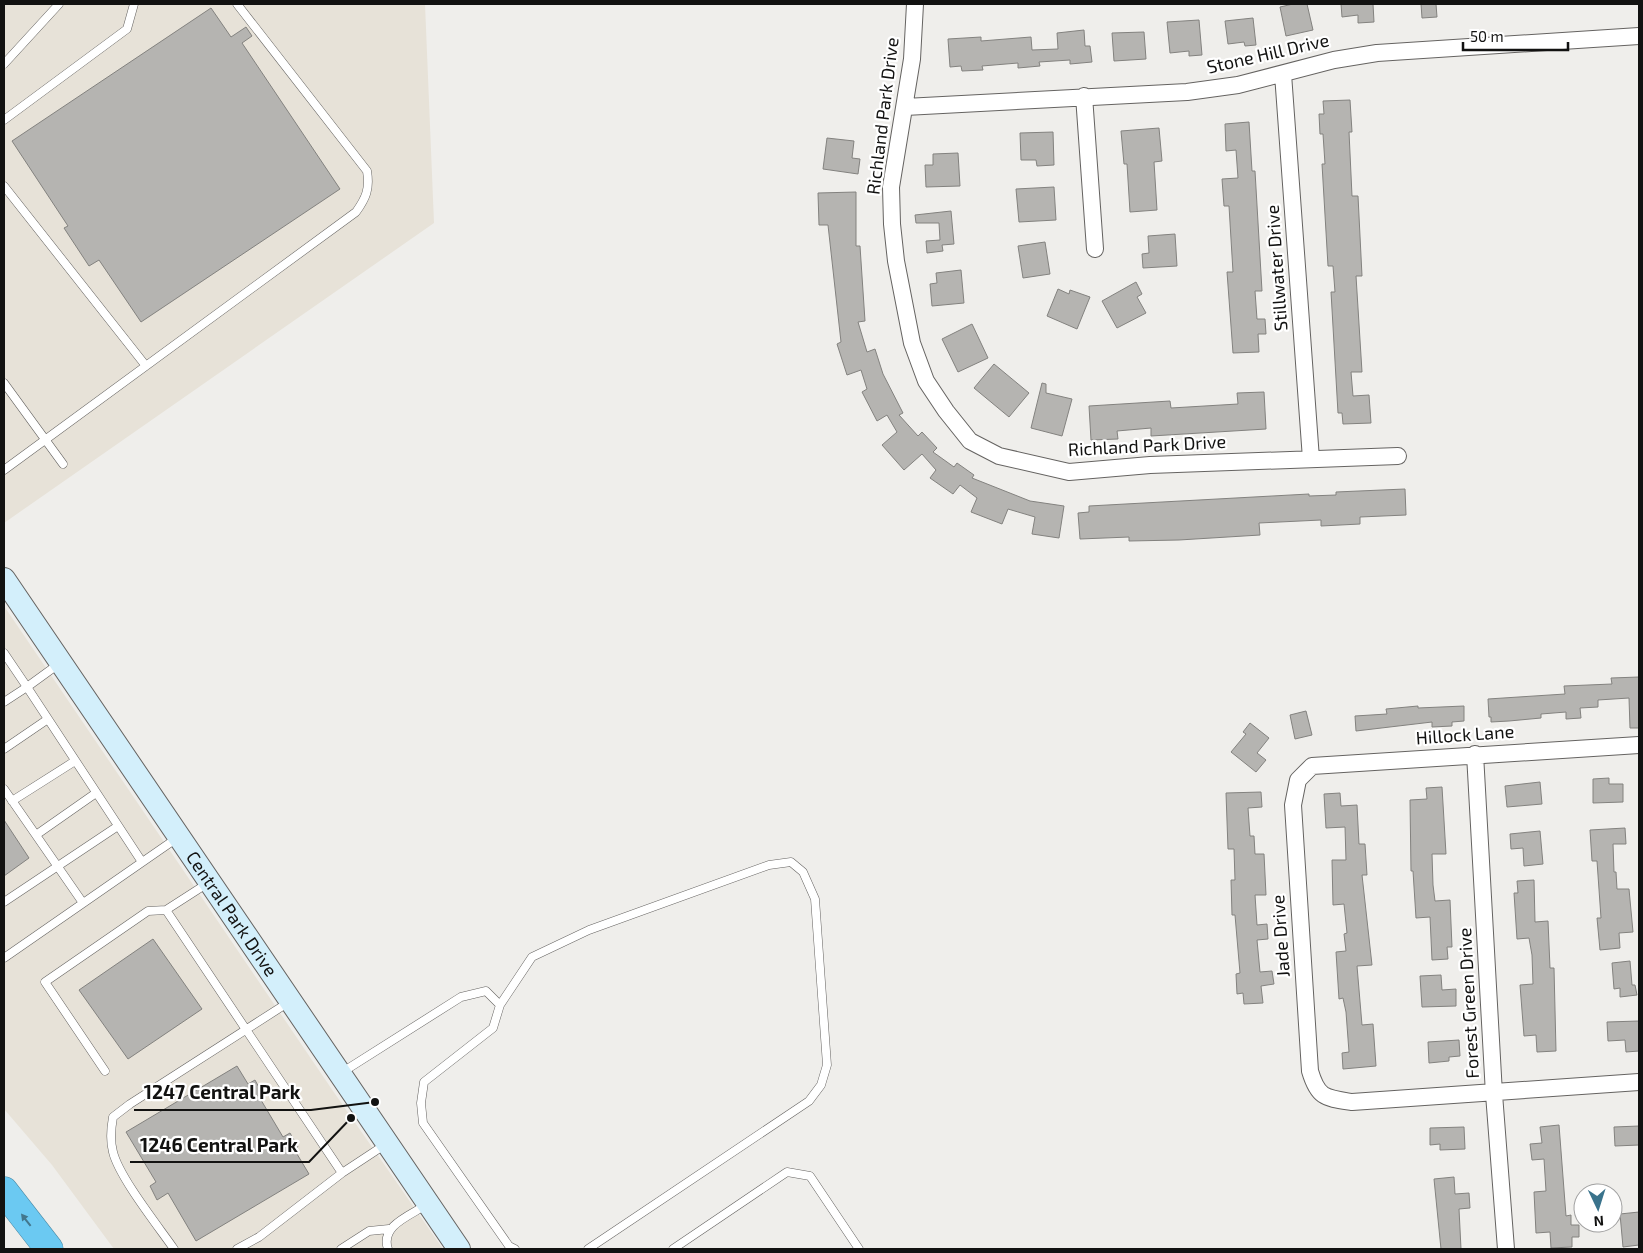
<svg xmlns="http://www.w3.org/2000/svg" width="1643" height="1253" font-family="'Exo 2',sans-serif">
<rect width="100%" height="100%" fill="#efeeeb"/>
<!-- built -->
<path fill="#e7e2d8" d="M4,4H425L434,223L4,523Z
M4,606L333,1091L443,1249H114L52,1165L4,1109Z"/>
<!-- building -->
<path fill="#b5b4b1" stroke="#83827f" d="M1293,4H1307L1313,30L1286,36L1280,7Z
M1341,4H1373L1374,22L1358,23V15L1342,17Z
M1421,4H1436L1437,17L1422,18Z
M211,8L231,37L246,27L252,36L242,43L340,189L141,322L99,260L89,266L64,228L68,226L12,141Z
M1253,18L1256,45L1245,46L1244,42L1228,44L1225,21Z
M1199,20L1202,55L1189,56V51L1170,53L1167,22Z
M1084,30L1085,46H1090L1092,62L1070,64V60L1039,62L1040,66L1018,68V63L982,66L983,70L962,71L961,66L950,67L948,39L981,37V41L1031,37L1032,50L1058,49L1057,33Z
M1144,32L1146,59L1114,61L1112,33Z
M1350,100L1352,132H1349L1352,196H1358L1362,276H1356L1362,372H1351L1353,396L1369,395L1371,423L1343,424L1342,413H1338L1331,292H1335L1333,266H1328L1322,164H1325L1323,134H1320L1319,114H1324L1323,101Z
M1249,122L1252,171H1255L1262,291H1255L1257,319H1265L1266,334H1258L1259,352L1233,353L1227,272H1233L1229,206H1224L1222,179L1238,178L1236,150L1226,151L1225,124Z
M1159,128L1162,161L1154,162L1157,210L1130,212L1127,164H1124L1121,131Z
M1053,132L1054,165L1037,166L1036,160H1021L1020,133Z
M827,138L854,141L852,158L860,159L858,174L823,169Z
M958,153L960,186L926,187L925,165H933V154Z
M1054,187L1056,220L1019,222L1016,189Z
M856,192V246H860L865,321L858,322L867,352L875,349L883,374L903,413L899,415L918,436L922,432L937,448L933,452L954,467L957,463L974,475L972,478L1030,501L1064,506L1059,538L1032,534L1035,517L1008,509L1002,524L971,512L977,498L960,485L953,494L930,478L936,470L922,454L904,470L882,445L897,432L887,415L877,421L862,392L867,389L861,370L847,375L837,344L841,342L828,225H819L818,193Z
M951,211L954,244L942,245L943,251L927,253L926,241L940,240L939,223H916L915,215Z
M1175,234L1177,266L1143,268L1142,254L1149,253L1148,236Z
M1045,242L1050,274L1023,278L1018,246Z
M961,270L964,303L932,306L930,284L937,283L936,273Z
M1136,282L1142,294L1137,297L1146,313L1117,328L1102,301Z
M1058,289L1069,294L1070,290L1090,297L1077,329L1047,316Z
M972,324L988,358L958,372L942,339Z
M994,364L1029,393L1009,417L974,388Z
M1042,383L1046,384V393L1072,399L1062,436L1031,428Z
M1264,392L1266,429L1151,436V428L1117,431L1118,439L1091,440L1089,406L1170,401L1171,408L1238,404L1237,393Z
M1405,489L1406,515L1360,517V524L1321,526V520L1259,523L1260,535L1179,540L1129,541V537L1080,539L1078,513L1089,512V506L1309,494V496L1336,495V492Z
M1639,677V728H1630L1629,698L1598,700V707L1580,708L1581,718L1566,719V712L1541,714V718L1509,721L1491,722V717H1489L1488,699L1565,694L1564,686L1612,684L1611,678Z
M1418,706V708L1464,706V721L1452,722V726L1432,727V722L1356,731L1355,716L1387,714L1386,709Z
M1306,711L1312,735L1295,739L1290,715Z
M1250,723L1269,738L1257,753L1266,760L1256,772L1231,752L1246,734L1243,732Z
M1609,778V784H1623V802L1593,803V779Z
M1540,782L1542,804L1507,807L1505,786Z
M1442,787L1446,854H1432L1433,885L1435,901L1450,900L1452,947H1447L1448,959L1432,960L1430,917L1416,918L1413,871H1411L1410,800L1427,799L1426,788Z
M1261,792L1262,807L1248,808L1250,836H1254L1255,854H1264L1266,895H1255L1257,925L1267,924L1268,939L1257,940L1260,972L1272,971L1274,984L1261,986L1263,1003L1244,1004L1243,993L1237,994L1236,974L1240,973L1235,915H1232L1231,880H1235L1234,849H1228L1226,793Z
M1340,793L1341,806L1357,805L1359,844H1365L1367,875H1362L1372,965L1357,966L1362,1025L1373,1024L1376,1066L1343,1069L1342,1053L1349,1052L1346,1012L1343,998L1339,999L1336,952L1346,951L1344,934L1347,933L1344,904L1333,905L1332,860H1346L1345,827L1326,828L1324,794Z
M4,820L29,858L4,876Z
M1625,828L1626,844H1613L1614,872H1616L1617,889H1629L1633,932L1619,933L1620,948L1600,950L1597,918H1601L1597,861H1592L1590,830Z
M1540,831L1543,864L1524,866L1523,848L1511,849L1510,834Z
M1534,880L1535,922L1548,921L1550,968H1554L1556,1051L1537,1052L1536,1035L1524,1036L1520,985L1533,984L1532,955L1529,938L1517,939L1514,893H1518L1517,881Z
M153,939L202,1009L128,1059L79,990Z
M1630,961L1632,985H1635L1637,995L1620,997V988L1614,989L1612,963Z
M1441,975L1442,990L1456,989V1006L1422,1007L1420,976Z
M1639,1021V1051L1626,1052L1625,1040L1608,1041L1607,1022Z
M1459,1040L1460,1056L1449,1057V1061L1429,1063L1428,1042Z
M237,1066L248,1084L255,1080L262,1093L258,1095L283,1137L290,1133L298,1147L294,1149L309,1174L196,1241L168,1193L157,1200L150,1186L156,1182L126,1132Z
M1559,1125L1566,1216L1571,1215V1225H1579V1237H1572V1247L1551,1248L1550,1232L1536,1233L1534,1192L1546,1191L1544,1159L1532,1160L1530,1144L1542,1143L1540,1127Z
M1639,1126V1145L1615,1146L1614,1127Z
M1464,1127L1465,1149L1440,1150V1144L1430,1145V1128Z
M1454,1177L1455,1194L1469,1193L1470,1208L1459,1209L1461,1249H1441L1434,1179Z
M1639,1212V1245L1623,1247L1620,1214Z"/>
<g fill="none" stroke-linecap="round" stroke-linejoin="round">
<!-- lane casing -->
<g stroke="#656361" stroke-width="9">
<path id="lane" d="M4,64L59,4
M4,120L127,29L134,4
M4,186L146,366
M4,383L63,464
M4,470L356,212C366,198 370,189 367,171L237,4
M4,653L27,687L4,702
M60,663L27,687L142,862
M4,749L48,719
M4,789L83,903
M12,801L75,761
M36,835L96,793
M208,883L166,910L342,1173L386,1144
M4,902L118,826
M4,958L177,838
M105,1071L45,982L148,911L166,910
M341,1073L461,997L486,991L500,1005
M174,1249C158,1226 119,1177 113,1152C110,1141 111,1128 113,1117L130,1104L289,1002
M237,1249L259,1237L342,1173
M341,1249L369,1231L389,1229
M388,1249C380,1226 409,1216 426,1205
M515,1249L509,1246L423,1123L421,1103L424,1082L493,1028L500,1005L532,957L589,930L769,865L791,862L803,872L815,899L827,1065L821,1085L809,1101L588,1249
M673,1249L787,1172L810,1176L859,1249"/>
</g>
<!-- street casing -->
<g stroke="#656361" stroke-width="18">
<path id="street" d="M915,4L912,59L891,187L892,224L896,261L912,343L926,381L946,411L970,441L999,456L1069,472L1150,465L1398,456
M1283,74L1311,459
M1084,96L1095,249
M905,107L1187,92L1238,85L1334,60L1377,53L1639,36
M1639,745L1312,766L1298,780L1293,805L1310,1071C1318,1098 1325,1098 1352,1102L1639,1082
M1475,754L1494,1094L1506,1249"/>
</g>
<!-- secondary casing -->
<g stroke="#656361" stroke-width="24">
<g id="secondary">
<path id="s1" d="M4,579L459,1249"/>
</g>
</g>
<!-- highway casing -->
<g stroke="#4c89a3" stroke-width="29">
<path id="highway" d="M4,1191L49,1249"/>
</g>
<!-- lane -->
<use href="#lane" stroke="#fff" stroke-width="8"/>
<!-- street -->
<use href="#street" stroke="#fff" stroke-width="16"/>
<!-- secondary -->
<use href="#secondary" stroke="#d3effb" stroke-width="22"/>
<!-- highway -->
<use href="#highway" stroke="#6bc9f2" stroke-width="28"/>
</g>
<!-- one-way arrows -->
<defs><path id="oneway-solid" d="M-6-.8H1V-3.2L6.5 0L1 3.2V.8H-6Z" transform="scale(1.25)"/></defs>
<use fill="#43778d" href="#oneway-solid" transform="translate(26 1220) rotate(-128)"/>
<g text-anchor="middle" stroke-width="4.5" stroke-linejoin="round" paint-order="stroke">
<!-- street labels -->
<g font-size="18" fill="#121211" stroke="#fff">
<text transform="translate(1268 54) rotate(-13)" y="6">Stone Hill Drive</text>
<text transform="translate(883 116) rotate(-83)" y="6">Richland Park Drive</text>
<text transform="translate(1277 268) rotate(-94)" y="6">Stillwater Drive</text>
<text transform="translate(1147 446) rotate(-3)" y="6">Richland Park Drive</text>
<text transform="translate(1465 735) rotate(-4)" y="6">Hillock Lane</text>
<text dy="6" stroke="none"><textPath href="#s1" startOffset="405">Central Park Drive</textPath></text>
<text transform="translate(1281 936) rotate(-94)" y="6">Jade Drive</text>
<text transform="translate(1469 1003) rotate(-93)" y="6">Forest Green Drive</text>
</g>
</g>
<!-- callouts -->
<path fill="none" stroke="#121211" stroke-width="2" d="M375 1102L311 1110H134M351 1118L309 1162H130"/>
<g fill="#121211" stroke="#fff" stroke-width="2">
<circle cx="375" cy="1102" r="5"/>
<circle cx="351" cy="1118" r="5"/>
</g>
<g font-size="19" text-anchor="middle" font-weight="bold" fill="#121211" stroke="#fff" stroke-width="4.5" stroke-linejoin="round" paint-order="stroke">
<text x="222" y="1099">1247 Central Park</text>
<text x="219" y="1152">1246 Central Park</text>
</g>
<!-- border -->
<rect width="1643" height="1253" fill="none" stroke="#121211" stroke-width="10"/>
<!-- north arrow -->
<g transform="translate(1598 1208) rotate(176)"><circle r="24" fill="#ffffff" stroke="#a0a0a0"/>
<path d="M0-4L9 19L0 12L-9 19Z" fill="#3a738c"/>
<text y="-8" font-size="14" font-weight="bold" text-anchor="middle" fill="#121211">N</text>
</g>
<!-- scale -->
<path d="M1463 42v8h105v-8" fill="none" stroke="#121211" stroke-width="2.5"/>
<text x="1470" y="42" font-size="15" fill="#121211" stroke="#ffffff" stroke-width="4" paint-order="stroke">50 m</text>
</svg>
